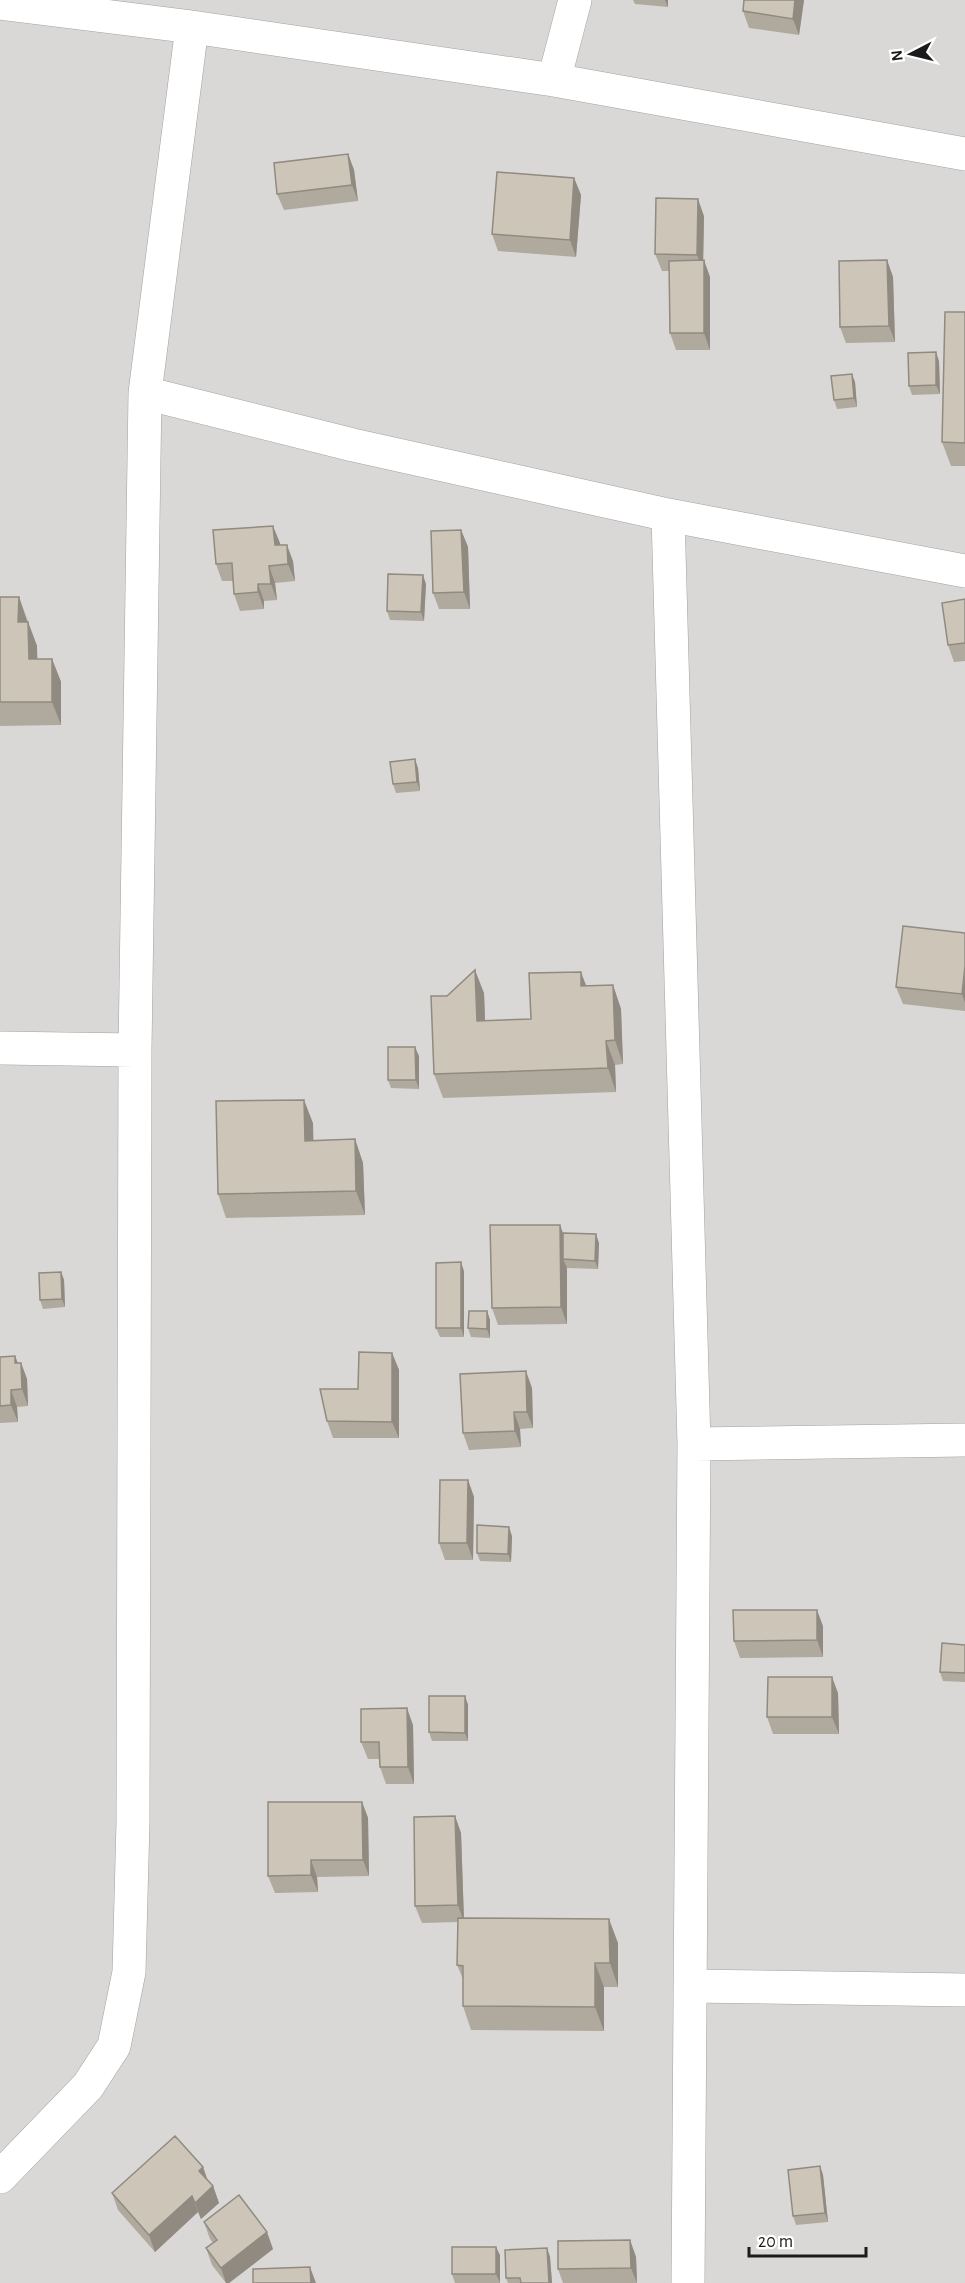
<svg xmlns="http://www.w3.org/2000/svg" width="965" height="2283" font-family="'Alegreya Sans',sans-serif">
<rect width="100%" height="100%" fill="#edebdf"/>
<!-- residential -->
<path fill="#d9d8d7" d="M0,0H965V2283H0Z"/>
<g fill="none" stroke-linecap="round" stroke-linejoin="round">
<!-- street casing -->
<g stroke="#a2a2a2" stroke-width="34">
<path id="street" d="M0,3L192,27L554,80L965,154
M554,80L575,0
M145,393L353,445L668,515L965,571
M668,515L694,1444L688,2283
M0,1048L135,1050
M694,1444L965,1440
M690,1986L965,1990
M0,2177L88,2086L114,2046L129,1972L133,1822L135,1050L145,393L192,27"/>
</g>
<!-- street -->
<use href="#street" stroke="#fff" stroke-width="33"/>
</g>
<!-- wall -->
<path fill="#b0a99e" d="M633,0H668V7L635,4Z
M804,0L799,35L749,28L743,11Z
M348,154L354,170L358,201L284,210L277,194Z
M574,178L581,195L576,257L498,251L492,234Z
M704,216L703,260L710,277V350H676L670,333L669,271H662L655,254Z
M887,260L893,277L895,342L846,343L840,327Z
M965,312V466H951L942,442Z
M939,361L940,394L912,395L909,386Z
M855,382L857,407L837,409L834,400Z
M461,530L468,547L470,609H439L433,593Z
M280,543V545L293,561L295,581L275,583L277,600L264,601V609L240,611L234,594L233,581H222L216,564Z
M426,584L424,621L390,620L387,611Z
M0,597H19L37,646V659H52L61,682V725L0,726Z
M965,599V661L954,662L948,645Z
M418,768L420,791L396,793L393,784Z
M965,933V1011L903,1004L896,987Z
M613,985L621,1009L623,1064L615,1065L616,1092L443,1098L434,1074L484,993L485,1021L531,1019L586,986Z
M419,1056V1089L391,1088L388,1080Z
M313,1123V1140L355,1139L363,1163L365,1215L226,1218L218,1194Z
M560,1225L563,1233L599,1243L598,1269L567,1268V1324L498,1325L492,1308Z
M464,1271V1337H440L436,1328Z
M61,1272L64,1280L65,1307L43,1309L40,1300Z
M487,1311L490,1320V1338L471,1337L468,1328Z
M392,1353L399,1370V1438H333L327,1421Z
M15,1356L18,1363H21L27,1379L28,1406L17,1407L18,1422L0,1423V1357Z
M532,1388L533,1428L520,1429L521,1447L469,1450L463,1433Z
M468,1480L474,1497L473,1560H445L439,1543Z
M512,1536L511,1562L480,1561L477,1553Z
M823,1626V1657L740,1658L734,1641Z
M965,1645V1682L943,1681L940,1672Z
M838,1693L839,1734H773L767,1717Z
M465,1696L468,1705V1741H432L429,1732Z
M413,1725L414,1784H386L380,1767L379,1759H368L361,1742Z
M362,1802L368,1818L369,1876L317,1877L318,1892L275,1893L268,1876Z
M455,1816L461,1833L464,1918L618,1943V1987H604V2031L471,2030L463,2006V1979L457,1965L458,1922L422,1923L415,1906Z
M820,2166L823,2175L828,2222L796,2225L793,2216Z
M203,2167L207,2180L213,2186L219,2203L201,2219L198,2212L155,2252L118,2210L112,2193Z
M204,2222L273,2249L229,2283H226L212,2265L206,2248L213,2243L210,2239Z
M630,2240L636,2257L637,2283H563L558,2269Z
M547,2248L550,2257L552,2283H508L506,2278Z
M500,2255V2283H455L452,2274Z"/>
<!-- shaded-wall -->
<path fill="#908a81" d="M665,0H668V7Z
M795,0H804L799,35L793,19Z
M348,154L354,170L358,201L352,185Z
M574,178L581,195L576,257L570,240Z
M698,199L704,216L703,271L697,255Z
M704,260L710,277V350L704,333Z
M887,260L893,277L895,342L889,326Z
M936,352L939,361L940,394L936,385Z
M852,374L855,382L857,407L854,398Z
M273,526L280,543L281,562L275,545Z
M461,530L468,547L470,609L464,592Z
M287,545L293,561L295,581L288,564Z
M269,566L275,583L277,600L271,584Z
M423,575L426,584L424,621L421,612Z
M258,584L264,601V609L258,592Z
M19,597L27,621V646L18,622Z
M28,622L37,646L38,683L29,659Z
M52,659L61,682V725L52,702Z
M415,759L418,768L420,791L417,782Z
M965,966V1003L962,994Z
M475,970L484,993L486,1045L477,1021Z
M581,972L590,996L581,986Z
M613,985L621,1009L623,1064L615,1040Z
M606,1041L615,1065L616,1092L608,1068Z
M415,1047L419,1056V1089L416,1080Z
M304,1100L313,1123L314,1164L305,1141Z
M355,1139L363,1163L365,1215L356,1191Z
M560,1225L566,1242L563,1259L567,1268V1324L561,1307Z
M596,1234L599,1243L598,1269L595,1261Z
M461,1262L464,1271V1337L461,1328Z
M61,1272L64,1280L65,1307L62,1299Z
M487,1311L490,1320V1338L487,1329Z
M392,1353L399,1370V1438L392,1422Z
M15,1356L21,1372V1363L27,1379L28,1406L22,1389L15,1363Z
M526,1371L532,1388L533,1428L527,1412Z
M11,1390L17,1407L18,1422L11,1405Z
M514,1412L520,1429L521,1447L515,1431Z
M468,1480L474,1497L473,1560L467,1543Z
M509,1527L512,1536L511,1562L508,1554Z
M817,1610L823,1626V1657L817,1640Z
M832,1677L838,1693L839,1734L832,1717Z
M465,1696L468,1705V1741L465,1733Z
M407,1708L413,1725L414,1784L408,1767Z
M362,1802L368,1818L369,1876L363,1860Z
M455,1816L461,1833L464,1922L458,1905Z
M311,1860L317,1877L318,1892L311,1875Z
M609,1919L618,1943V1987L610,1963Z
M595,1963L604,1987V2031L595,2007Z
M820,2166L823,2175L828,2222L825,2213Z
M203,2167L209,2184L199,2171Z
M213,2186L219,2203L201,2219L195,2203Z
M192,2196L198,2212L155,2252L149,2235Z
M267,2232L273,2249L229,2283H226L221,2268Z
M630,2240L636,2257L637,2283L631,2268Z
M496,2247L500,2255V2283L496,2274Z
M547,2248L550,2257L552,2283H549Z
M310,2267L316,2283H311Z"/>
<!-- building -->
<path fill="#cdc5b8" stroke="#908a81" stroke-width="1.5" d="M744,0H795L793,19L743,11Z
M348,154L352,185L277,194L274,163Z
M497,172L574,178L570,240L492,234Z
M656,198L698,199L697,255L655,254Z
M704,260V333H670L669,261Z
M887,260L889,326L840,327L839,261Z
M945,312H965V443L942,442Z
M936,352V385L909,386L908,353Z
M852,374L854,398L834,400L831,376Z
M273,526L275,545H287L288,564L269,566L271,584H258V592L234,594L232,563L216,564L213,530Z
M461,530L464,592L433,593L431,531Z
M388,574L423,575L421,612L387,611Z
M0,597H19L18,622H28L29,659H52V702H0Z
M965,599V643L948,645L942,603Z
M415,759L417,782L393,784L390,762Z
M903,926L965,933V966L962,994L896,987Z
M475,970L477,1021L531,1019L529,973L581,972V986L613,985L615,1040L606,1041L608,1068L434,1074L431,996H447Z
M388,1047H415L416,1080H388Z
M304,1100L305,1141L355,1139L356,1191L218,1194L216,1101Z
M490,1225H560L561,1307L492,1308Z
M563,1233L596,1234L595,1261L563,1259Z
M461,1262V1328H436V1263Z
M61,1272L62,1299L40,1300L39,1273Z
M469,1311H487V1329L468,1328Z
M359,1352L392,1353V1422L327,1421L320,1389H358Z
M15,1356V1363H21L22,1389L11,1390V1405L0,1406V1357Z
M526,1371L527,1412H514L515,1431L463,1433L460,1374Z
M440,1480H468L467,1543H439Z
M477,1525L509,1527L508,1554L477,1553Z
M733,1610H817V1640L734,1641Z
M942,1643L965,1645V1673L940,1672Z
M768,1677H832V1717H767Z
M429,1696H465V1733L429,1732Z
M407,1708L408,1767H380L379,1742H361V1709Z
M268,1802H362L363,1860H311V1875L268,1876Z
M455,1816L458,1905L415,1906L414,1817Z
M458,1918L609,1919L610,1963H595V2007L463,2006V1966L457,1965Z
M175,2136L203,2167L199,2171L213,2186L195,2203L192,2196L149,2235L112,2193Z
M820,2166L825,2213L793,2216L788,2170Z
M239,2195L267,2232L221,2268L206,2248L217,2240L204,2222Z
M630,2240L631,2268L558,2269V2241Z
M452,2247H496V2274H452Z
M547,2248L549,2283H521L520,2278H506L505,2250Z
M310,2267L311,2283H253V2269Z"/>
<!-- north arrow -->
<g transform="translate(911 54) rotate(263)" stroke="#ffffff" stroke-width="4.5" paint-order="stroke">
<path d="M0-4.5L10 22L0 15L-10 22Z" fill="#1b1b1b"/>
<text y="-9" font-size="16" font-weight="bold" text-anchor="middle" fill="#1b1b1b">N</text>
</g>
<!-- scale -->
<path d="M749 2247v9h117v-9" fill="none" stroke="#1b1b1b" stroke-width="3"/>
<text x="758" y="2247" font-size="18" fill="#1b1b1b" stroke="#ffffff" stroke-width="4.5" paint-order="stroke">20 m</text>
</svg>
